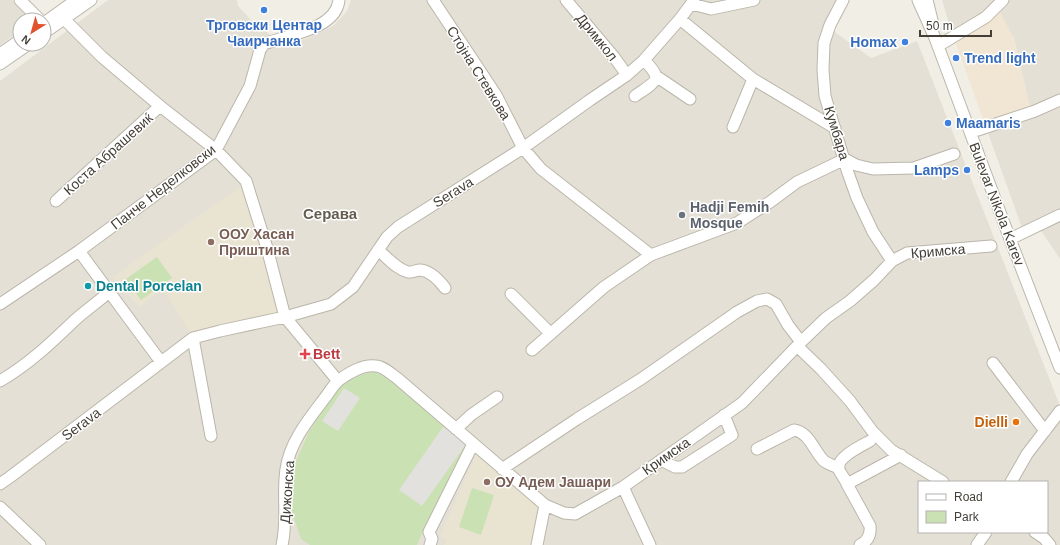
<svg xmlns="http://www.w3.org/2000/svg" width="1060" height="545" font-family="Arial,sans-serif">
<rect width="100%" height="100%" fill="#f1eee6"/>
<!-- residential -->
<path fill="#e4e0d5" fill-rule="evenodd" d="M0,0H12L31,20H20V31L0,45Z
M108,0H237L238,6L251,20L283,45L308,38L333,26L347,11L351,0H837L825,25L871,58L917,41L1060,406V545H0V81ZM919,482H1047V532H919Z
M942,0H1060V259L1036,223L1022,228L987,130L1032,116L1014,39L999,11L951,30Z"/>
<!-- commercial -->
<path fill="#f1e6d3" d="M999,10L1014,39L1032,116L987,130L951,30Z"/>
<!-- education -->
<path fill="#e9e3d2" d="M245,183L279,312L233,323L193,338L163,289L139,307L113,277Z
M476,455L542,509L534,545H444L446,539L440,536Z"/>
<!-- green -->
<path fill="#cae1b3" d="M157,257L172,278L141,300L126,279Z
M373,371L394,381L469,444L424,529L417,545H310L301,539L291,509L292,470L309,432L322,410L345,381Z
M472,488L494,495L481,535L459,527Z"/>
<!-- parking -->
<path fill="#e3e1de" d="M344,388L360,398L338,431L322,421Z
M443,427L467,443L422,506L399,490Z"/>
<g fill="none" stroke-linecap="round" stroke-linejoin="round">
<!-- minor casing -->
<g stroke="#bbb6aa" stroke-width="13">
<path id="minor" d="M20,0L40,20
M433,0L496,95L523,148L541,169L651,255
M566,0L614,57L627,75
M843,0L830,25L824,43L823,70L825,96L847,170L857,198L873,232L892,261
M918,0L935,38L1010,239L1060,368
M927,0L933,24
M692,4L711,9L754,0
M58,13L102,57L160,106L216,150L246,181L267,248L285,317L338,381
M680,19L753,79L835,128
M44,23L76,0
M44,33L91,0
M938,46L986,17L1003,0
M0,54L20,40
M0,64L29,44
M656,76L690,99
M635,96C640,92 657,83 656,76C654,71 648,64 644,60
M733,127L753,79
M978,130L1035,111L1060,100
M845,159L856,165L873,169L914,168L954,154
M56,201L160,106
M1010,239L1060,215
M378,250C387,257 396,269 408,272C412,273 416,270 420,270C431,271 439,280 445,288
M79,251L161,362
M511,294L550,333
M0,304L79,251L216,150L250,86L260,50L264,44C286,35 336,30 339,0
M193,338L211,436
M797,346L821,369L850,401L873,432L891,450L943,482
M532,350L604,287L651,255L737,223L770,202L797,182L845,159
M993,363L1045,431
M0,381C29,364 51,343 75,320C86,310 98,302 109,292
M456,429L471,415L497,397
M757,449L794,430C809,432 814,451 824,461C828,464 834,466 839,468
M661,460L675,467H682L732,435L724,415
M502,469L577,419L641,379L737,312L757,301L767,299L776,304L788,325L801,342
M1011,482L1027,454L1060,411
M0,484L10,477L193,338L220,331L285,317L331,304L353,287L387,237L398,227L523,148L590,100L627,75L644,60L680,19L694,0
M847,484C845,479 841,474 839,470C835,458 861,446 870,441
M623,487L650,545
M0,507L40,545
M1035,532L1044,538L1050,545
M282,545C288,520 282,494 286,469C290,442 308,420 324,399C329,393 333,385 339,380C349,373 363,364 376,366C383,366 391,374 397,378L545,505L564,513L575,514L623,487L742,403L801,342L826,318L850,301L874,280L892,261L907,253L991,246
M430,545L432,539L429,532L473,444
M537,545L545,505
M860,545C868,541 871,535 870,526L847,484L901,455
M977,545L986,532"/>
</g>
<!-- minor -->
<use href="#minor" stroke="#fff" stroke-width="11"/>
</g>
<!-- markers -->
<g fill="#3f7fe0" stroke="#fff" stroke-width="1.5">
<circle cx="264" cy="10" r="4"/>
<circle cx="905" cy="42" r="4"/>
<circle cx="956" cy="58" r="4"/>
<circle cx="948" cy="123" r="4"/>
<circle cx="967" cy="170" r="4"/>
</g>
<circle fill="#6b7280" stroke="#fff" stroke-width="1.5" cx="682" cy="215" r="4"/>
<g fill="#8d6e63" stroke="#fff" stroke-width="1.5">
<circle cx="211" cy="242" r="4"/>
<circle cx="487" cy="482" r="4"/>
</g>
<circle fill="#0f9aa8" stroke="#fff" stroke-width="1.5" cx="88" cy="286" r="4"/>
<path fill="#e0444e" stroke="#fff" stroke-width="1.5" d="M303 348h4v4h4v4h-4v4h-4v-4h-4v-4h4z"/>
<circle fill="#e8710a" stroke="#fff" stroke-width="1.5" cx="1016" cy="422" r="4"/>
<g text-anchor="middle" stroke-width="3" stroke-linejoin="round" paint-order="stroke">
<!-- shop labels -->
<g font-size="14" font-weight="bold" fill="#366cbe" stroke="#fff" text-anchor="end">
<text x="264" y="30" text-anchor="middle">Трговски Центар<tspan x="264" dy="16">Чаирчанка</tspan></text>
<text x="897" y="47">Homax</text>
<text x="964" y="63" text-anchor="start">Trend light</text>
<text x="956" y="128" text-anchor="start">Maamaris</text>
<text x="959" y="175">Lamps</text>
</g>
<!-- street labels -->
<g font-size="14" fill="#433f36" stroke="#fff">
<text transform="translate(597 37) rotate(51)" y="5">Дримкол</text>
<text transform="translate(479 73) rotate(58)" y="5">Стојна Стевкова</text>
<text transform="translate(837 133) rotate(73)" y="5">Кумбара</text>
<text transform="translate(108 154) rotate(-42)" y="5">Коста Абрашевиќ</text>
<text transform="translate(163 187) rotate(-38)" y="5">Панче Неделковски</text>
<text transform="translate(453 192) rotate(-32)" y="5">Serava</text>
<text transform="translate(997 204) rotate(69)" y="5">Bulevar Nikola Karev</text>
<text transform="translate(938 251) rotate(-5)" y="5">Кримска</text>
<text transform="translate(81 424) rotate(-37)" y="5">Serava</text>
<text transform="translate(666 456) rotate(-35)" y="5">Кримска</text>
<text transform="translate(287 492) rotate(-86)" y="5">Дижонска</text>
</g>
<!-- worship labels -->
<g font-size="14" font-weight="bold" fill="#5b616d" stroke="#fff" text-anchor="start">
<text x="690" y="212">Hadji Femih<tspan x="690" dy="16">Mosque</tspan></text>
</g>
<!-- education labels -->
<g font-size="14" font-weight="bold" fill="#785e54" stroke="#fff" text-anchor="start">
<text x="219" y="239">ООУ Хасан<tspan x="219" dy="16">Приштина</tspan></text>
<text x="495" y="487">ОУ Адем Јашари</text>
</g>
<!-- culture labels -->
<g font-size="14" font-weight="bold" fill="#0d838f" stroke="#fff" text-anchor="start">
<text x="96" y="291">Dental Porcelan</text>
</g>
<!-- health labels -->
<g font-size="14" font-weight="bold" fill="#be3a42" stroke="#fff" text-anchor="start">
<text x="313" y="359">Bett</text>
</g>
<!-- food labels -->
<g font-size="14" font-weight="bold" fill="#c56008" stroke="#fff" text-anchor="end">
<text x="1008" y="427">Dielli</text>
</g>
<!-- neighbourhood labels -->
<g font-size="15" font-weight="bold" fill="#655d4f" stroke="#fff">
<text x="330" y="219">Серава</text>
</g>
</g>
<!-- legend -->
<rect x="918" y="481" width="130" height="52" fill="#ffffff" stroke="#b4b2af"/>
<rect x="926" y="494" width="20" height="6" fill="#ffffff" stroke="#b4b2af"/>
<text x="954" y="501" font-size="12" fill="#433f36">Road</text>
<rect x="926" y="511" width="20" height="12" fill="#cae1b3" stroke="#b4b2af"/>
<text x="954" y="521" font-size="12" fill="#433f36">Park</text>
<!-- north arrow -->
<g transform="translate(32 32) rotate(217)"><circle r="19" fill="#ffffff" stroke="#b4b2af"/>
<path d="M0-3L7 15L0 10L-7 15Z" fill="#e2522d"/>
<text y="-6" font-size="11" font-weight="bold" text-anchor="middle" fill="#433f36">N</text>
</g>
<!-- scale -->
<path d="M920 30v6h71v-6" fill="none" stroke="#433f36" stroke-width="2"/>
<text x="926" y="30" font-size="12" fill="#433f36" stroke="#ffffff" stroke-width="3" paint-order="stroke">50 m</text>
</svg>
